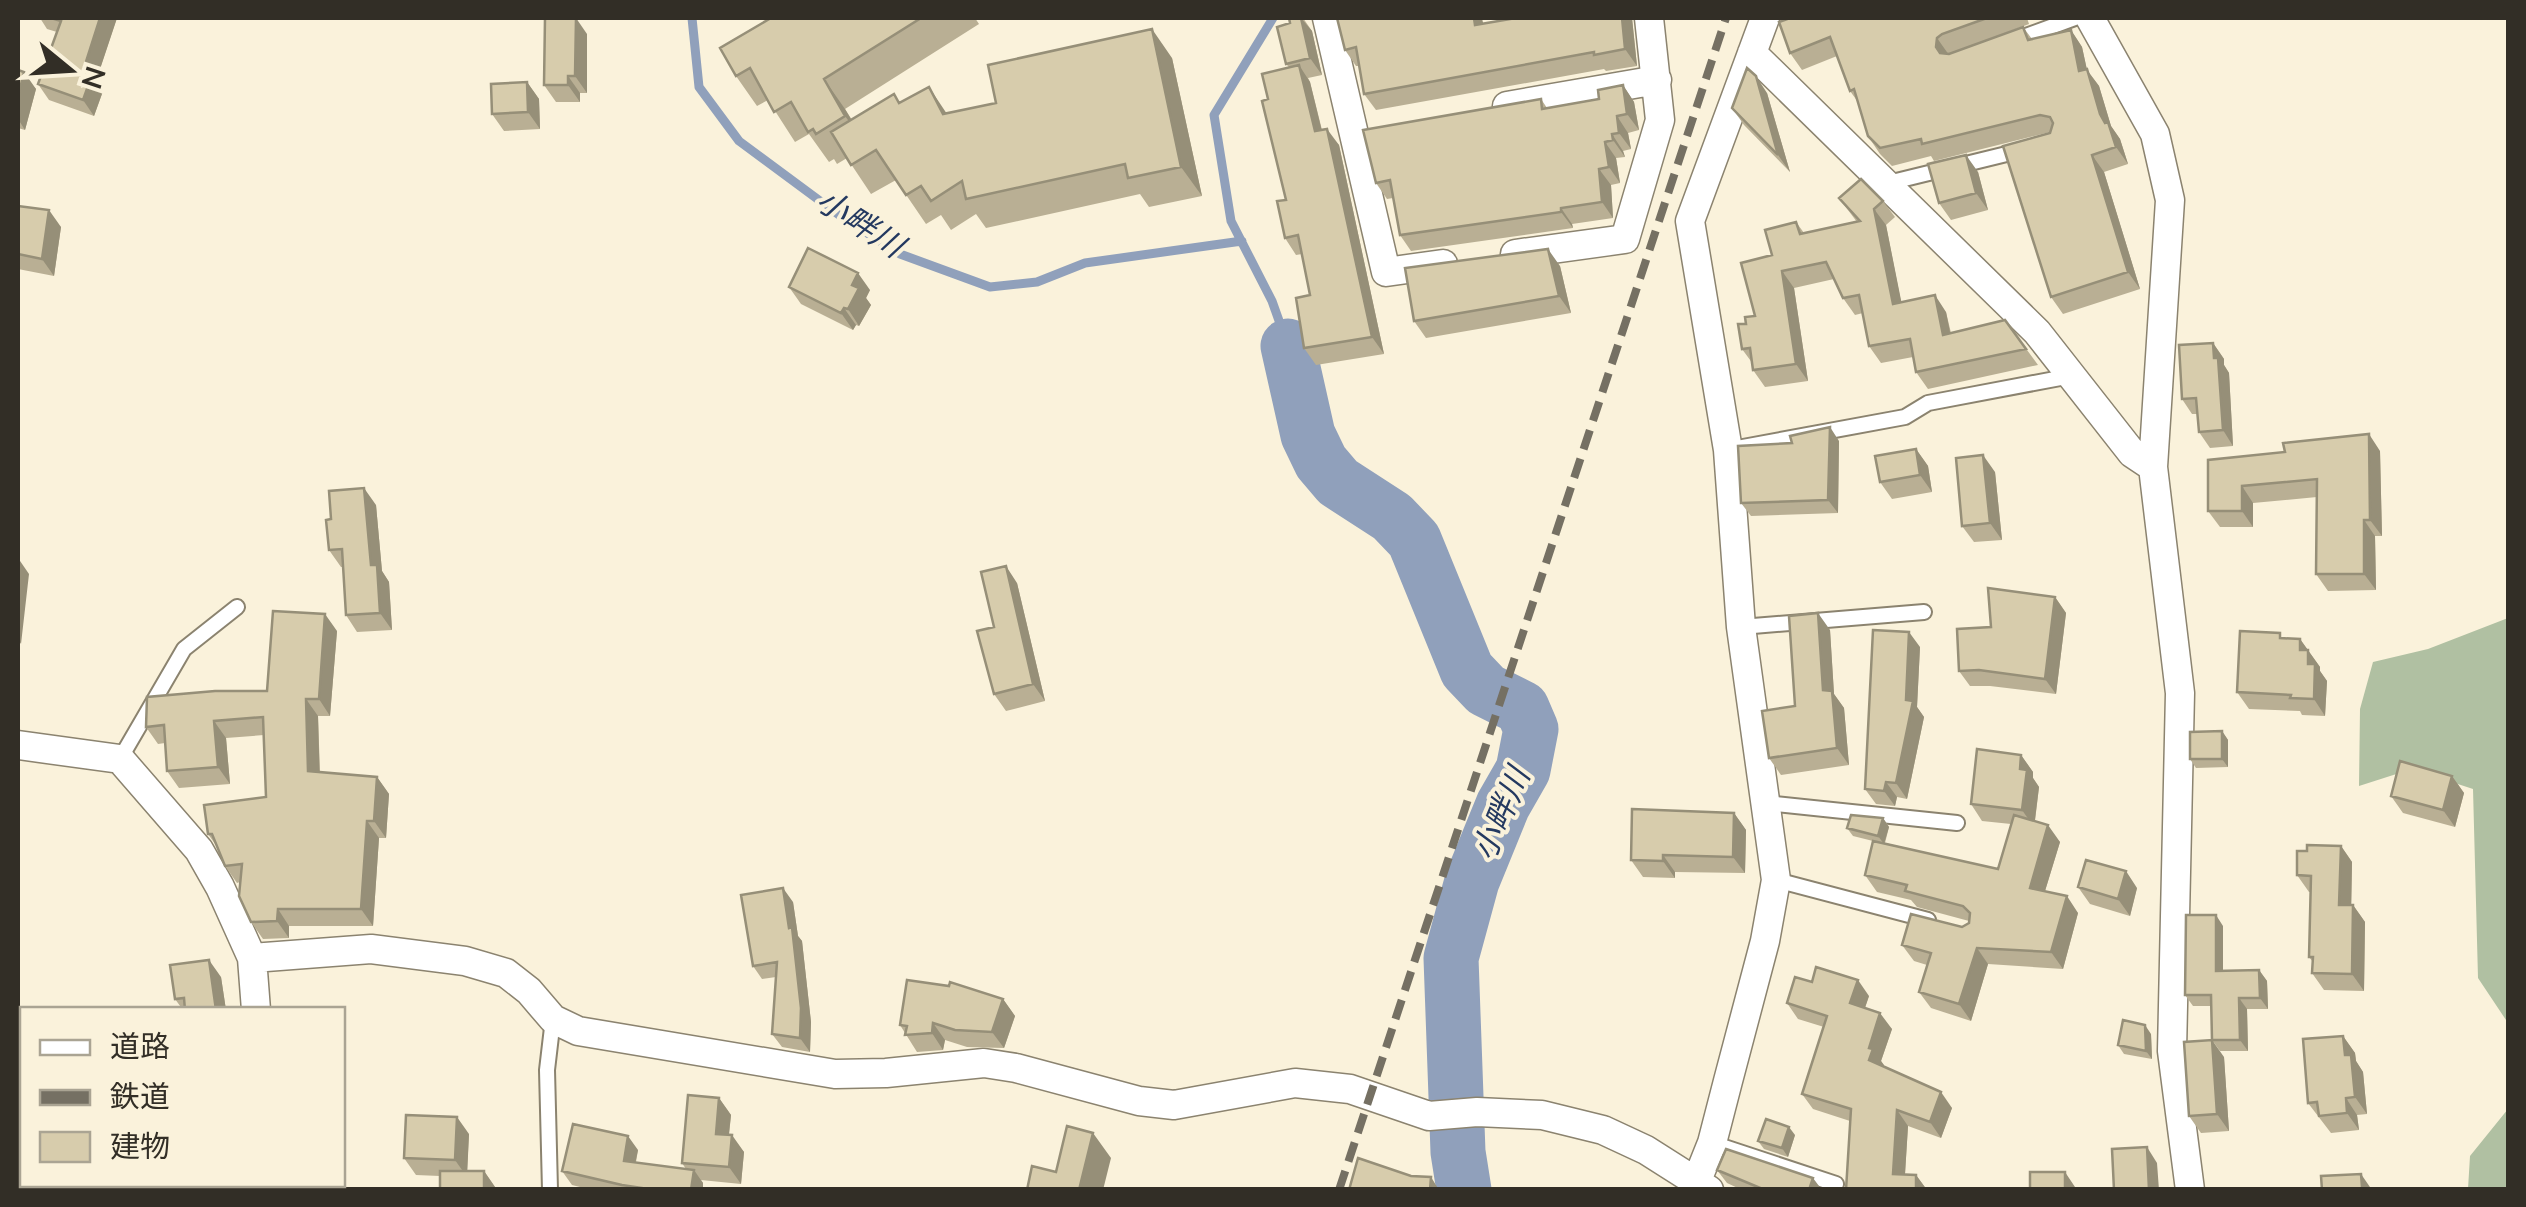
<svg xmlns="http://www.w3.org/2000/svg" width="2526" height="1207" font-family="Mulish,'Noto Sans JP',sans-serif">
<rect width="100%" height="100%" fill="#faf2db"/>
<!-- forest -->
<path fill="#b0c0a2" d="M2508,618V1023L2478,978L2473,789L2412,769L2359,786L2360,709L2373,662L2428,649Z
M2508,1109V1189H2468L2470,1156Z"/>
<g fill="none" stroke-linecap="round" stroke-linejoin="round">
<!-- stream -->
<path stroke="#90a0bb" stroke-width="9" d="M692,18L699,87L739,141L839,215L900,254L990,287L1037,282L1085,263L1242,241
M1273,18L1214,115L1231,221L1272,301L1288,346"/>
<!-- river -->
<path stroke="#90a0bb" stroke-width="55" d="M1288,346L1308,435L1321,462L1338,482L1392,517L1414,540L1467,670L1486,690L1522,708L1531,729L1523,770L1503,805L1472,881L1451,958L1458,1152L1464,1190"/>
<!-- service casing -->
<g stroke="#8b836f" stroke-width="18">
<path id="service" d="M2015,40L2075,18
M1888,183L2023,150
M1732,449L1905,417L1928,403L2071,376
M1741,627L1924,612
M120,759L184,649L237,607
M1766,803L1957,823
M1776,880L1928,920
M1712,1143L1836,1184
M550,1190L547,1070L553,1019"/>
</g>
<!-- minor casing -->
<g stroke="#8b836f" stroke-width="31">
<path id="minor" d="M1327,18L1386,272L1443,264
M2090,18L2155,134L2170,200L2153,467L2180,693L2172,1051L2190,1190
M1752,53L2037,332L2132,453L2153,467
M1507,106L1657,80
M1515,254L1625,239L1660,120L1649,18
M18,745L120,759L199,850L220,887L252,958L371,949L465,961L506,973L529,991L553,1019L578,1031L835,1074L886,1073L984,1063L1016,1068L1139,1101L1174,1105L1295,1083L1350,1089L1429,1116L1477,1112L1542,1115L1603,1130L1646,1150L1709,1190
M252,958L256,1010
M1696,1183L1712,1143L1728,1081L1765,941L1776,880L1741,627L1728,450L1690,221L1765,18
M268,1184V1190"/>
</g>
<!-- service -->
<use href="#service" stroke="#fff" stroke-width="14"/>
<!-- minor -->
<use href="#minor" stroke="#fff" stroke-width="28"/>
<!-- rail -->
<path stroke="#757063" stroke-width="8" stroke-dasharray="20 10" stroke-linecap="butt" d="M1339,1190L1726,18"/>
</g>
<!-- wall -->
<path fill="#b9af94" d="M40,18H117L96,81L103,91L94,116L49,100L38,84L57,32L47,29Z
M771,18H975L979,24L845,109L852,120L900,103L947,113L996,103L1172,58L1202,196L1149,207L1140,194L986,228L976,214L951,230L941,215L926,224L896,180L871,194L847,158L837,164L834,159L829,162L809,134L795,142L768,100L757,106L736,76Z
M1289,18H1303L1312,31L1322,75L1308,78L1310,82L1322,130L1339,145L1384,354L1316,365L1304,348L1310,295L1302,254L1296,255L1285,238L1286,200L1268,99L1289,67L1286,64L1290,23Z
M1516,18H1632L1637,66L1606,71L1604,69L1376,110L1364,94L1359,66H1356L1345,50Z
M1790,18H2027L2029,24L1952,53L2023,27L2032,39L2071,30L2082,47L2087,70L2099,86L2111,126L2120,139L2128,164L2104,172L2140,289L2063,314L2051,297L2050,132L1934,161L1931,156L1892,166L1880,154L1868,136L1858,102L1850,91L1837,56L1802,70L1790,53Z
M587,34V93H580V102H556L544,85Z
M18,70L36,89L25,130L18,128Z
M527,82L539,99L540,129L504,131L492,114Z
M1623,85L1634,102L1639,130L1628,133L1631,149L1623,151L1625,157L1616,158L1620,183L1611,185L1613,218L1572,224L1573,228L1411,251L1400,235L1393,198L1387,199L1376,183L1541,99L1547,108L1599,99Z
M1767,93L1790,172L1744,125L1732,108Z
M1978,172L1988,210L1951,220L1939,203Z
M1839,198L1883,201L1895,217L1886,225L1901,302L1946,312L1951,333L2005,320L2038,365L1928,389L1916,372L1913,357L1881,363L1869,346L1863,313L1855,315L1843,298L1834,279L1794,288L1808,381L1765,387L1753,370V364L1742,349L1746,324L1755,316L1772,255L1796,222L1804,233L1857,222Z
M18,206L61,227L54,276L18,269Z
M1560,266L1571,313L1426,338L1414,321Z
M789,287L870,290L866,298L871,305L859,326L856,325L853,330L801,304Z
M2213,343L2224,359V365L2229,373L2233,446L2210,448L2199,432L2198,414H2192L2182,399Z
M1839,441L1838,513L1751,516L1741,503L1792,443Z
M1916,449L1928,466L1932,492L1892,499L1880,482Z
M2380,451L2382,536H2375L2376,590L2328,591L2316,574L2317,497L2253,503V527H2220L2208,511V460Z
M1995,472L2002,540L1974,542L1962,526Z
M376,505L382,571L389,582L392,630L357,632L346,615L343,567H341L329,550L331,519Z
M1017,583L1045,701L1006,711L994,694V627Z
M2055,597L2066,613L2056,694L1990,686H1970L1959,671L1991,627Z
M1830,630L1834,694L1844,708L1849,765L1781,775L1769,758L1795,706Z
M337,631L330,716H318L320,772L377,777L389,794L386,838H379L373,926H289V938L263,939L251,922L240,882L237,883L225,866L218,848L208,834L266,797L264,735L226,738L230,784L179,788L167,771L165,743L158,744L146,727L267,691Z
M2283,638L2300,639L2320,667V671L2327,681L2325,716L2302,715L2300,711L2249,709L2237,692Z
M1920,647L1917,707L1924,717L1907,799L1897,797L1895,806L1876,804L1865,789Z
M2222,731L2228,740V767L2196,768L2190,759Z
M2021,755L2033,772V778L2039,787L2035,821L2060,842L2045,891L2078,913L2063,969L1988,964L1971,1021L1931,1008L1919,992L1927,965L1914,961L1902,945L1962,927L1969,923V921L1917,907L1911,900L1877,892L1865,875L1873,841L1853,836L1847,828L1883,818L1889,827L1885,843L1998,869L2011,824L1982,821L1971,804Z
M2452,776L2464,793L2455,827L2403,813L2391,796Z
M1734,813L1746,830L1745,873L1675,872V878L1643,877L1631,860Z
M2341,846L2352,862L2351,905H2353L2365,922L2364,991L2324,990L2312,973L2313,962L2309,957L2310,892H2309L2297,875L2307,851Z
M2078,887L2137,888L2130,916L2090,904Z
M793,902L798,936L802,941L811,1022L810,1052L782,1047L772,1034L776,977L762,979L753,966Z
M2223,926V971L2259,970L2267,981L2268,1009H2247L2248,1051H2220L2212,1040V1006H2193L2185,995Z
M221,977L226,1010H183L175,999Z
M1869,996L1865,1008L1892,1029L1881,1061L1884,1066L1952,1108L1941,1138L1908,1126L1905,1174L1916,1175L1927,1190H1846L1850,1121L1813,1109L1802,1094L1824,1027L1798,1019L1787,1003Z
M1003,999L1015,1016L1004,1048L967,1047L945,1040L943,1050L917,1052L900,1025Z
M2151,1034L2152,1059L2124,1054L2118,1045Z
M2343,1036L2355,1053L2356,1061L2363,1072L2367,1114L2357,1115L2359,1130L2331,1133L2308,1103Z
M2224,1057L2229,1131L2201,1133L2189,1116Z
M719,1098L731,1115L729,1135L744,1152L741,1184L701,1180L703,1183V1190H592L572,1185L562,1171L638,1150L636,1162L686,1169L682,1163Z
M469,1134L467,1171H484L495,1187V1190H440V1176L416,1175L404,1158Z
M1795,1135L1788,1157L1764,1149L1758,1141Z
M1717,1170L1822,1190H1742L1727,1183Z"/>
<!-- shaded-wall -->
<path fill="#968f78" d="M100,18H117L96,81L103,91L94,116L83,100V71Z
M576,18L587,34V93L575,76Z
M1301,18L1312,31L1322,75L1310,58Z
M1474,18H1482L1487,42L1475,25Z
M1622,18H1632L1637,66L1625,49Z
M1152,29L1172,58L1202,196L1181,167Z
M2071,30L2082,47L2087,70L2099,86L2111,126L2120,139L2128,164L2116,147L2079,71Z
M1937,38L1949,55L1948,64L1936,47Z
M1299,65L1310,82L1326,148L1315,131Z
M24,72L36,89L25,130L18,119V97Z
M568,76L580,93V102L568,85Z
M1756,76L1767,93L1790,172L1778,155Z
M824,79L845,109L867,146L845,116Z
M527,82L539,99L540,129L528,112Z
M1623,85L1634,102L1639,130L1627,114Z
M929,87L949,117L943,114Z
M1617,116L1628,133L1631,149L1619,133Z
M1327,129L1339,145L1384,354L1372,337Z
M1612,134L1623,151L1625,157L1613,140Z
M1605,142L1616,158L1620,183L1609,167Z
M1966,155L1978,172L1988,210L1976,193Z
M2092,155L2104,172L2140,289L2128,272Z
M1599,169L1611,185L1613,218L1602,202Z
M1561,208L1572,224L1573,228L1561,212Z
M1874,209L1886,225L1905,320L1893,304Z
M49,210L61,227L54,276L42,259Z
M1548,249L1560,266L1571,313L1559,296Z
M1782,271L1794,288L1808,381L1796,364Z
M858,273L870,290L866,298L871,305L859,326L848,309L852,285Z
M1935,295L1946,312L1954,352L1943,335Z
M844,308L856,325L853,330L841,313Z
M2213,343L2224,359V365L2229,373L2233,446L2223,430Z
M1830,427L1839,441L1838,513L1828,500Z
M2369,434L2380,451L2382,536L2370,520Z
M1916,449L1928,466L1932,492L1920,475Z
M1983,455L1995,472L2002,540L1990,523Z
M2242,486L2253,503V527L2242,511Z
M364,488L376,505L382,571L389,582L392,630L380,613L371,565Z
M2364,520L2375,536L2376,590L2364,574Z
M18,558L29,574L21,644L18,639Z
M1006,566L1017,583L1045,701L1033,684Z
M2055,597L2066,613L2056,694L2045,679Z
M1818,613L1830,630L1834,694L1844,708L1849,765L1837,748L1823,690Z
M325,614L337,631L330,716L319,699Z
M1909,632L1920,647L1917,707L1924,717L1907,799L1896,783L1906,700Z
M2300,639L2320,667V671L2327,681L2325,716L2314,699L2300,650Z
M306,699L318,716L320,788L308,771Z
M214,721L226,738L230,784L218,767Z
M2222,731L2228,740V767L2222,759Z
M2021,755L2033,772V778L2039,787L2034,827L2022,810L2020,769Z
M2452,776L2464,793L2455,827L2443,810Z
M377,777L389,794L386,838L374,821Z
M1886,782L1897,797L1895,806L1884,791Z
M1734,813L1746,830L1745,873L1733,857Z
M1883,818L1889,827L1884,844L1878,836Z
M367,821L379,838L373,926L361,909Z
M2048,825L2060,842L2041,904L2030,888Z
M2341,846L2352,862L2351,922L2339,905Z
M1663,855L1675,872V878L1663,861Z
M2126,871L2137,888L2130,916L2118,899Z
M783,888L793,902L798,936L802,941L811,1022L810,1052L800,1038L789,928Z
M2067,896L2078,913L2063,969L2051,952Z
M2353,905L2365,922L2364,991L2352,974Z
M278,909L289,926V938L277,921Z
M2216,915L2223,926V982L2216,971Z
M1977,948L1988,964L1971,1021L1959,1004Z
M209,960L221,977L226,1010H216Z
M2259,970L2267,981L2268,1009L2260,998Z
M1858,980L1869,996L1861,1019L1850,1003Z
M2239,998L2247,1009L2248,1051L2240,1040Z
M1003,999L1015,1016L1004,1048L992,1032Z
M1880,1013L1892,1029L1881,1061L1884,1065L1880,1076L1869,1060V1048Z
M933,1023L945,1040L943,1050L932,1033Z
M2145,1025L2151,1034L2152,1059L2146,1051Z
M2343,1036L2355,1053L2356,1061L2363,1072L2367,1114L2355,1097L2345,1055Z
M2212,1040L2224,1057L2229,1131L2217,1114Z
M1941,1092L1952,1108L1941,1138L1930,1122Z
M719,1098L731,1115L727,1151L716,1134Z
M2346,1098L2357,1115L2359,1130L2347,1113Z
M1897,1110L1908,1126L1904,1190L1893,1174Z
M457,1117L469,1134L467,1177L455,1160Z
M1789,1127L1795,1135L1788,1157L1782,1148Z
M1093,1133L1111,1158L1103,1190H1079Z
M732,1135L744,1152L741,1184L729,1167Z
M628,1136L638,1150L633,1174L624,1161Z
M2147,1147L2157,1163L2159,1190H2149Z
M694,1170L703,1183V1190H691Z
M484,1171L495,1187V1190H484Z
M2065,1172L2077,1190H2065Z
M2361,1174L2372,1190H2364L2362,1187Z
M1916,1175L1927,1190H1916Z
M1431,1177L1439,1190H1430Z
M1813,1178L1822,1190H1809Z"/>
<!-- building -->
<path fill="#d7ccac" stroke="#968f78" stroke-width="2.5" d="M51,18H100L83,71L92,75L83,100L38,84L61,21Z
M545,18H576L575,76H568V85H544Z
M771,18H921L824,79L845,116L816,134L813,129L808,132L791,102L774,112L750,68L736,76L720,48Z
M1289,18H1301L1310,58L1286,64L1277,27L1290,23Z
M1337,18H1474L1475,25L1516,18H1622L1625,49L1594,55V52L1364,94L1356,47L1345,50Z
M1790,18H1987L1942,34L1937,38L1936,47L1940,53L1949,54L2023,27L2028,40L2071,30L2079,71L2087,69L2100,114L2105,123L2108,122L2116,147L2092,155L2128,272L2051,297L2003,146L2050,133L2053,123L2050,117L2040,115L1922,144L1921,139L1880,148L1868,136L1854,89L1850,91L1830,37L1790,53L1779,22Z
M1152,29L1181,167L1128,178L1125,164L966,199L962,181L931,201L921,186L906,195L876,150L851,165L831,132L894,94L899,103L929,87L943,114L996,103L988,65Z
M1299,65L1315,131L1327,129L1372,337L1304,348L1296,298L1310,295L1298,235L1285,238L1277,201L1286,200L1262,101L1268,99L1262,74Z
M1747,68L1756,76L1778,155L1732,108Z
M18,70L24,72L18,97Z
M527,82L528,112L492,114L491,84Z
M1623,85L1627,114L1617,116L1619,133L1612,134L1613,140L1605,142L1609,167L1599,169L1602,202L1561,208V212L1400,235L1390,180L1376,183L1363,130L1541,99L1542,109L1599,99L1598,90Z
M1966,155L1976,193L1939,203L1928,164Z
M1861,179L1883,201L1874,209L1893,304L1935,295L1943,335L2005,320L2026,349L1916,372L1910,339L1869,346L1859,295L1843,298L1826,262L1782,271L1796,364L1753,370L1750,348L1742,349L1738,324H1746L1745,317L1755,316L1741,263L1772,255L1765,230L1796,222L1800,234L1860,221L1839,198Z
M18,206L49,210L42,259L18,254Z
M808,248L858,273L852,285L859,288L848,309L844,308L841,313L789,287Z
M1548,249L1559,296L1414,321L1405,268Z
M2213,343L2214,358H2218L2223,430L2199,432L2196,398L2182,399L2179,345Z
M1830,427L1828,500L1741,503L1738,446L1792,443L1790,436Z
M2369,434L2370,520H2364V574H2316L2317,479L2242,486V511H2208V460L2285,452L2283,443Z
M1916,449L1920,475L1880,482L1875,456Z
M1983,455L1990,523L1962,526L1956,458Z
M364,488L371,565H377L380,613L346,615L342,549L329,550L326,520L331,519L329,491Z
M1006,566L1033,684L994,694L977,631L994,627L981,572Z
M1988,588L2055,597L2045,679L1979,670L1959,671L1957,629L1991,627Z
M273,611L325,614L319,699H306L308,771L377,777L374,821H367L361,909H278L277,921L251,922L239,896L242,864L225,866L212,834H208L204,805L266,797L263,717L214,721L218,767L167,771L164,725L146,727L147,697L215,691H267Z
M1818,613L1823,690L1832,691L1837,748L1769,758L1762,711L1795,706L1789,616Z
M1873,630L1909,632L1906,700L1913,701L1896,783L1886,782L1884,791L1865,789Z
M2240,631L2280,633V638L2300,639V650H2308V664H2315L2314,699L2290,698L2291,695L2237,692Z
M2222,731V759H2190V732Z
M1977,749L2021,755L2020,769L2027,770L2022,810L1971,804Z
M2400,761L2452,776L2443,810L2391,796Z
M1632,809L1734,813L1733,857L1663,855V861L1631,860Z
M1851,815L1883,818L1878,836L1847,828Z
M2014,815L2048,825L2030,888L2067,896L2051,952L1977,948L1959,1004L1919,992L1931,953L1902,945L1911,914L1962,927L1969,923L1970,913L1963,906L1905,891L1907,885L1865,875L1873,841L1998,869Z
M2307,845L2341,846L2339,905H2353L2352,974L2312,973L2313,957H2309L2311,876L2297,875V851H2307Z
M2086,860L2126,871L2118,899L2078,887Z
M783,888L789,928L792,927L801,1008L800,1038L772,1034L777,962L753,966L741,895Z
M2186,915H2216V971L2259,970L2260,998H2239L2240,1040H2212L2211,995H2185Z
M209,960L216,1010H185L184,998L175,999L170,965Z
M1816,967L1858,980L1850,1003L1880,1013L1869,1048L1873,1049L1869,1060L1941,1092L1930,1122L1897,1110L1893,1174L1916,1175V1190H1846L1851,1109L1802,1094L1827,1016L1787,1003L1795,977L1812,982Z
M907,980L949,986L950,982L1003,999L992,1032L955,1030L933,1023L932,1033L905,1035L907,1026L900,1025Z
M2123,1020L2145,1025L2146,1051L2118,1045Z
M2343,1036L2345,1055H2351L2355,1097L2346,1098L2347,1113L2319,1116L2317,1102L2308,1103L2303,1039Z
M2212,1040L2217,1114L2189,1116L2184,1042Z
M688,1095L719,1098L716,1134L732,1135L729,1167L682,1163Z
M406,1115L457,1117L455,1160L404,1158Z
M1766,1119L1789,1127L1782,1148L1758,1141Z
M573,1124L628,1136L624,1161L694,1170L691,1190H655L622,1185L562,1171Z
M1067,1126L1093,1133L1079,1190H1027L1032,1166L1056,1172Z
M2147,1147L2149,1190H2114L2112,1149Z
M1726,1149L1813,1178L1809,1190H1765L1717,1170Z
M1358,1158L1411,1176L1431,1177L1430,1190H1349Z
M440,1171H484V1190H440Z
M2030,1172H2065V1190H2030Z
M2361,1174L2362,1187H2367V1190H2322L2321,1176Z"/>
<g text-anchor="middle" stroke-width="8" stroke-linejoin="round" paint-order="stroke">
<!-- water labels -->
<g font-size="32" font-style="italic" fill="#243960" stroke="#faf2db">
<text transform="translate(860 223) rotate(33)" y="11">小畔川</text>
<text transform="translate(1501 814) rotate(-67)" y="11">小畔川</text>
</g>
</g>
<!-- border -->
<rect width="2526" height="1207" fill="none" stroke="#322e26" stroke-width="40"/>
<!-- legend -->
<rect x="20" y="1007" width="325" height="180" fill="#faf2db" stroke="#aaa493" stroke-width="2.5"/>
<rect x="40" y="1040" width="50" height="15" fill="#ffffff" stroke="#aaa493" stroke-width="2.5"/>
<text x="110" y="1057" font-size="30" fill="#322e26">道路</text>
<rect x="40" y="1090" width="50" height="15" fill="#757063" stroke="#aaa493" stroke-width="2.5"/>
<text x="110" y="1107" font-size="30" fill="#322e26">鉄道</text>
<rect x="40" y="1132" width="50" height="30" fill="#d7ccac" stroke="#aaa493" stroke-width="2.5"/>
<text x="110" y="1157" font-size="30" fill="#322e26">建物</text>
<!-- north arrow -->
<g transform="translate(70 70) rotate(108)" stroke="#faf2db" stroke-width="8" paint-order="stroke">
<path d="M0-8L18 38L0 25L-18 38Z" fill="#322e26"/>
<text y="-15" font-size="28" font-weight="bold" text-anchor="middle" fill="#322e26">N</text>
</g>
</svg>
